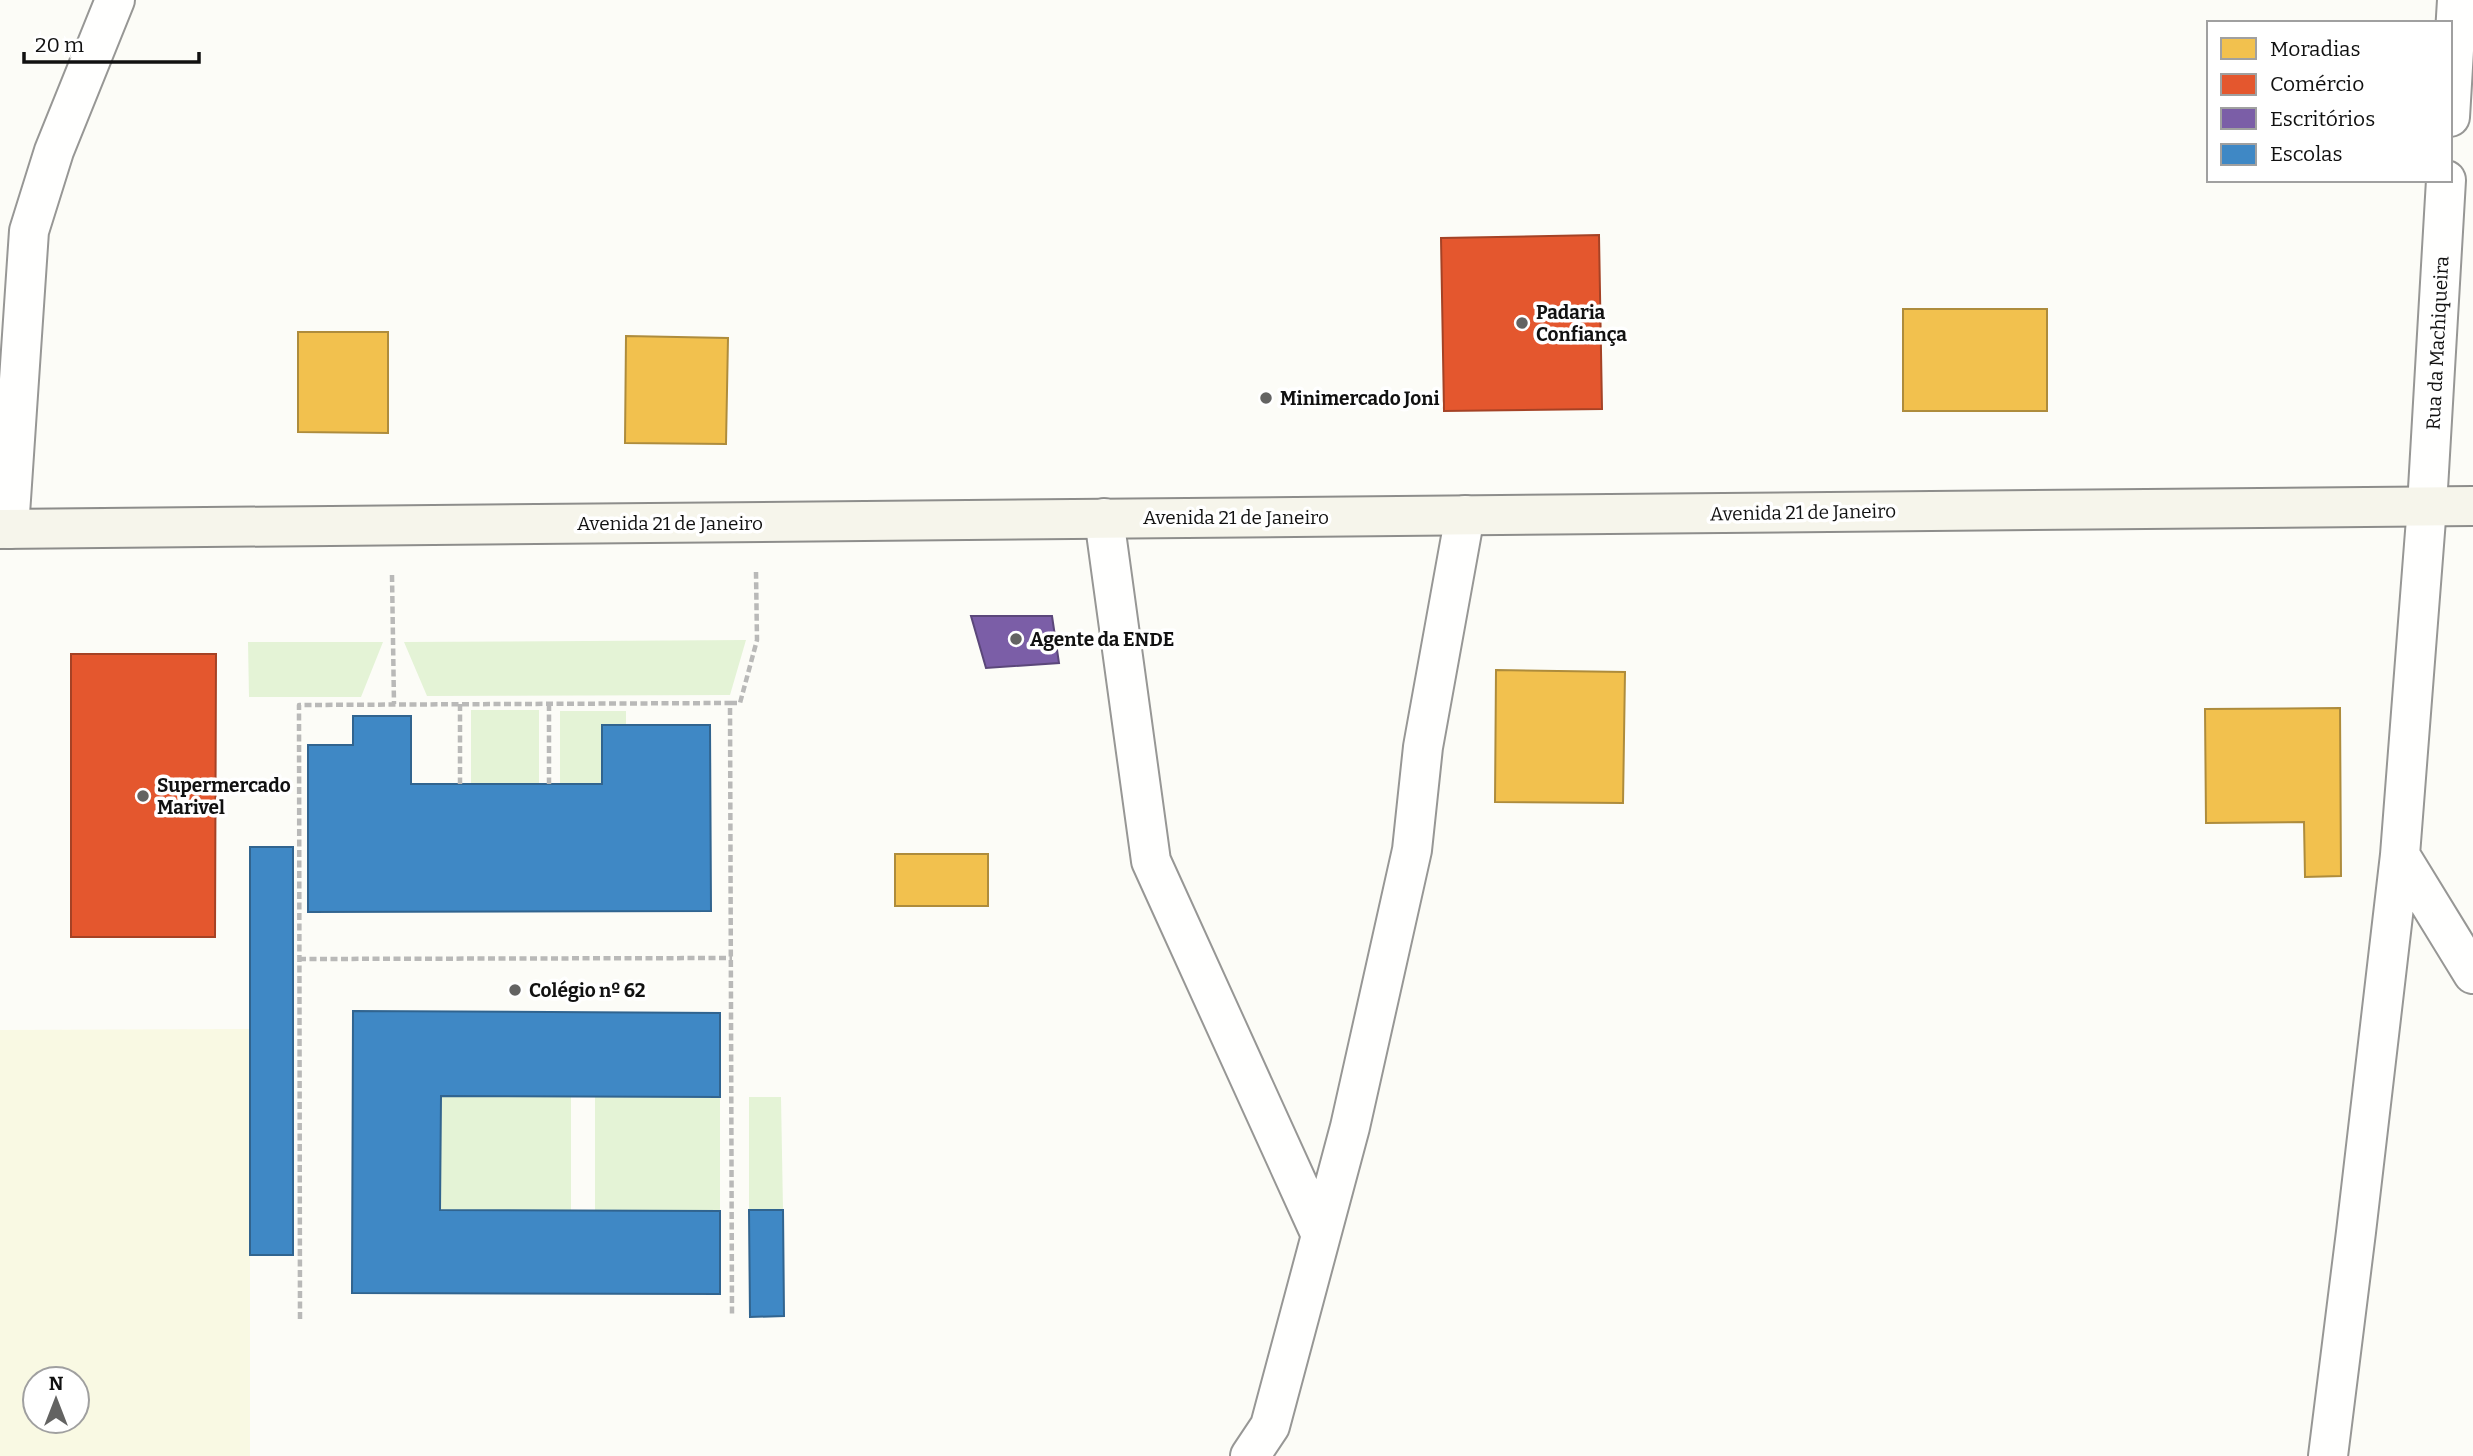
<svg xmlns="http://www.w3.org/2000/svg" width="2473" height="1456" font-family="Bitter,serif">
<rect width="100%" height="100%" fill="#fcfcf7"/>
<!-- farmland -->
<path fill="#f9f9e3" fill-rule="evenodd" d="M250,1029V1456H0V1030ZM35,1379H77V1421H35Z"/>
<!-- green -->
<path fill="#e4f3d6" d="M746,640L730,695L427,696L404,642Z
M248,642H383L361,697H249Z
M471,710H539V784H471Z
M560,711H626V725L602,726V784H560Z
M441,1096H571V1210H440Z
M595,1096L720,1097V1211L595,1210Z
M749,1097H781L783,1210H749Z"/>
<!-- homes -->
<path fill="#f2c14e" stroke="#ae8c3c" stroke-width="2" d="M1903,309H2047V411H1903Z
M298,332H388V433L298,432Z
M626,336L728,338L726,444L625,443Z
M1496,670L1625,672L1623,803L1495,802Z
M2340,708L2341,876L2305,877L2304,822L2206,823L2205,709Z
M895,854H988V906H895Z"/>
<!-- shops -->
<path fill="#e4572e" stroke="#a54225" stroke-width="2" d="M1599,235L1602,409L1444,411L1441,238Z
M71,654H216L215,937H71Z"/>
<!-- offices -->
<path fill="#7b5ea7" stroke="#5b477a" stroke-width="2" d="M971,616H1052L1059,663L986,668Z"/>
<!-- schools -->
<path fill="#3f88c5" stroke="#31648f" stroke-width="2" d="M353,716H411V784H602V725H710L711,911L308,912V745H353Z
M250,847H293V1255H250Z
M353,1011L720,1013V1097L441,1096L440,1210L720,1211V1294L352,1293Z
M749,1210H783L784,1316L750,1317Z"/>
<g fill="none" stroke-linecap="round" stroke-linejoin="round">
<!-- minor casing -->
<g stroke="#979795" stroke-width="42">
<path id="minor" d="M1104,518L1151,861L1320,1233
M9,529L29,231L54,151L115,0
M2400,855L2473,974
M1250,1456L1270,1426L1350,1127L1412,850L1423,747L1465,515
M2328,1456L2356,1232L2400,855L2427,506"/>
</g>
<!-- tertiary casing -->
<g stroke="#979795" stroke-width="42">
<path id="tertiary" d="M2450,117L2457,0
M2427,506L2446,180"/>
</g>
<!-- secondary casing -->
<g stroke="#8d8d8b" stroke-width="42">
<path id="secondary" d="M0,529L2473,506"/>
</g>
<!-- path -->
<path stroke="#b9b9b8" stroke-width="4.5" stroke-dasharray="7 3.5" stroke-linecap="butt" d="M392,575L394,704
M730,703H740L757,640L756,572
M460,704V784
M549,704V784
M299,959L732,958
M300,1319L299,705L730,703L732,1317"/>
<!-- minor -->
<use href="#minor" stroke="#fffffe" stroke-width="38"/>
<!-- tertiary -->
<use href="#tertiary" stroke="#fffffe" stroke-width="38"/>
<!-- secondary -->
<use href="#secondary" stroke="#f6f5eb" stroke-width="38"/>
</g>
<!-- markers -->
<g fill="#636362" stroke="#fff" stroke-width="2.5">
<circle cx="1522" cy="323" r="7"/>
<circle cx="1266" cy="398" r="7"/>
<circle cx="1016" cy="639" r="7"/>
<circle cx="143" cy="796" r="7"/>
<circle cx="515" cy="990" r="7"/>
</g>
<g text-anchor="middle" stroke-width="7" stroke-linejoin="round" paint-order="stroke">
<!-- poi labels -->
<g font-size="19" font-weight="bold" fill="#111" stroke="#fff" text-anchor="start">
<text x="1536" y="319">Padaria<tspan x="1536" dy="22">Confiança</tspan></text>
<text x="1280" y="405">Minimercado Joni</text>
<text x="1030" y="646">Agente da ENDE</text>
<text x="157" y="792">Supermercado<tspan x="157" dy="22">Marivel</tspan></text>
<text x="529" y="997">Colégio nº 62</text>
</g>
<!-- street labels -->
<g font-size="19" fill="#111" stroke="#fff">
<text transform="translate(2437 343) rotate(-87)" y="7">Rua da Machiqueira</text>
<text transform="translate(1803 512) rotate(-1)" y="7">Avenida 21 de Janeiro</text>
<text x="1236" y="524">Avenida 21 de Janeiro</text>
<text x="670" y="530">Avenida 21 de Janeiro</text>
</g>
</g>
<!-- legend -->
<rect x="2207" y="21" width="245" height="161" fill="#ffffff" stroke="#a0a0a0" stroke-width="2"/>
<rect x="2221" y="38" width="35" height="21" fill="#f2c14e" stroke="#a0a0a0" stroke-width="2"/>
<text x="2270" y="56" font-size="21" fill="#111111">Moradias</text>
<rect x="2221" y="74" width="35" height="21" fill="#e4572e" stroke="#a0a0a0" stroke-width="2"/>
<text x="2270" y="91" font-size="21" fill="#111111">Comércio</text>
<rect x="2221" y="108" width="35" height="21" fill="#7b5ea7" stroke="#a0a0a0" stroke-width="2"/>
<text x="2270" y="126" font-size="21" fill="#111111">Escritórios</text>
<rect x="2221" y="144" width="35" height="21" fill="#3f88c5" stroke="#a0a0a0" stroke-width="2"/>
<text x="2270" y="161" font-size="21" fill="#111111">Escolas</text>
<!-- north arrow -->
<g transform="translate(56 1400)"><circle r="33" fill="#ffffff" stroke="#a0a0a0" stroke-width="2"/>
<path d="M0-5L12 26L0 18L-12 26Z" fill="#636362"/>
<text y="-10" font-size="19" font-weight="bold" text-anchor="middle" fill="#111111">N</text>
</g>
<!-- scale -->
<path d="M24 52v10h175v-10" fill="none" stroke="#111111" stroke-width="3.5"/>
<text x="35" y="52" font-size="21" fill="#111111" stroke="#ffffff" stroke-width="5" paint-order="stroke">20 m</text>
</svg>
